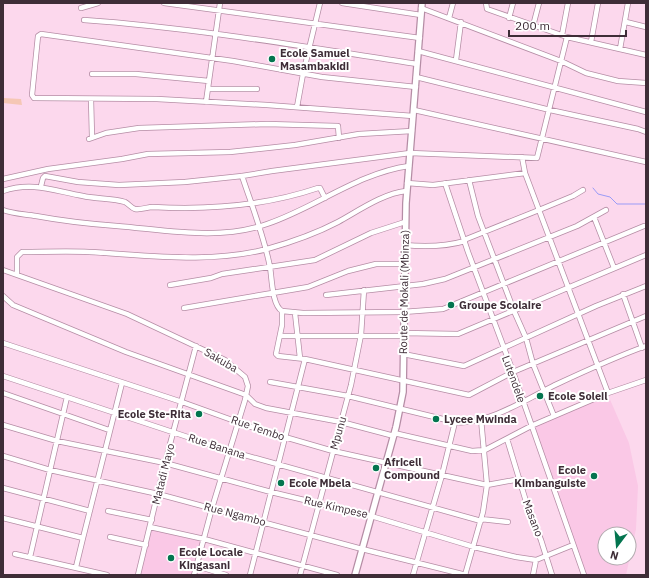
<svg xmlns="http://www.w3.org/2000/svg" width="649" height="578" font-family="'IBM Plex Sans',sans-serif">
<rect width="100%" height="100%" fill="#fcd8ed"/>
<!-- built -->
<path fill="#fac8e6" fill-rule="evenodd" d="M608,395L629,443L638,486L636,529L626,575H587L533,426ZM605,534H629V558H605Z
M152,528L202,541L193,575H141Z"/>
<!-- green -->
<path fill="#f5c7b5" d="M3,98L21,99L22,105L3,103Z"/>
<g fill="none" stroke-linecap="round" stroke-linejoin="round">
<!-- stream -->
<path stroke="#9a9bf7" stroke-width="1" d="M593,188L598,194L610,197L617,204H646"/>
<!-- minor casing -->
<g stroke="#b58da5" stroke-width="6">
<path id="minor" d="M164,3L420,38
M342,3L421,15
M486,3L487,9L567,37L646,55
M81,8L98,3
M421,8L561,61L586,73L618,81L646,83
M449,18L453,3
M509,18L513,3
M84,20C196,28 306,47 417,64
M626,22L646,27
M533,26L539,3
M562,35L568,3
M591,42L598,3
M620,49L628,3
M418,51L646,112
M456,60L461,22
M92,74H136L209,81
M416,77L550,110L638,129L646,132
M208,89H257
M91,99L92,137
M206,102L220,3
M297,107L303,74L320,3
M414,110L646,162
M413,116L267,105L157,99L34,98L32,95L38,36L41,34L233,61L322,77L416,87
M89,139L106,133L139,128L267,124L338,126L339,138
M522,157L525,173
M242,176C252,206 264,236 270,267C272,279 272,305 282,311V325L276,354L278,356L305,359L469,395L513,372L646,316
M3,179L48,169L122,159L148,154L230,152L295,145L359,134L412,131
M469,180L478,216L514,311L526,338L533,364L554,416
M407,183L433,185L525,173L608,393
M445,183L468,252L513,372L584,575
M41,186L43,178L45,176L78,182L119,185L185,182L242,176L272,171L410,153L537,158L567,37
M3,191C33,181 54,191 83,196C96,199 113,198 125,202C129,204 131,208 135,209C142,210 147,207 153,207C209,210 265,206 318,188H320L325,198
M3,210C13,214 25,214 36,216C63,221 90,224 117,226C166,230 219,241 267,224C315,208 358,173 409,166
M594,217L614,268
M464,240L539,210L573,196L583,190
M404,245C425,247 444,247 465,241
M3,270L127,314L225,360L245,377L248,386L245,400L212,508L194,575
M17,274V257L22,252C44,252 67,251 89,252C147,255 209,264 267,249C292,242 315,234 338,222C358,211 384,193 406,191
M170,285L211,278L222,274L315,260L371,233L405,222
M623,294L642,348
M326,295L423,284L445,279L577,226L606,210
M3,296L13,305L126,352L246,395L255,404L266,408L341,422L394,436
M184,308L308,287L348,271L376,264H405
M282,311L303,313L403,312L443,309L644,226
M295,313L300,358
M403,333L458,334L646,255
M281,336H403
M3,343L182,402L257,429L333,451L487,485L520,479
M403,354L464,366L596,306L646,286
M3,376L230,451L481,521
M270,382L348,396L455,422C485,426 529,398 555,385C585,371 615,357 646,346
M3,393L109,430
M3,425L57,441L165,463L271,492L371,516L474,547L516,557L536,560L573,545
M394,433L472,451L485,450L531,426L608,393L646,380
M507,439L528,508L541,540L552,575
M3,456L50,470L158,494L362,549L466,575
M3,488L90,511
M108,511L152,520
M3,518L83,538L122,383
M481,519L508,522
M150,527L204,539L337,575
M110,537L146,545
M15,554L107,575
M30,557L67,397
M197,566L226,575
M76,567L83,538
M138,575L165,463L196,346
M250,575L305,359
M300,575L351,385L361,335L364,290
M413,575L442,475L455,422
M465,575L483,512L487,485L481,419
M533,575L536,560"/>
</g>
<!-- tertiary casing -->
<g stroke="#b58da5" stroke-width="8">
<path id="tertiary" d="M355,575L396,427L403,392L406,203L422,3"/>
</g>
<!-- minor -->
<use href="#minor" stroke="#fff" stroke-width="4.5"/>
<!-- tertiary -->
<use href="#tertiary" stroke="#fff" stroke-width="5.5"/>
</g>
<!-- markers -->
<g fill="#03754f" stroke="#fff" stroke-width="1.5">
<circle cx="272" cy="59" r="4"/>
<circle cx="451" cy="305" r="4"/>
<circle cx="540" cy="396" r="4"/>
<circle cx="199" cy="414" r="4"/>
<circle cx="436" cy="419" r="4"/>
<circle cx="376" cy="468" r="4"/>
<circle cx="594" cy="476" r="4"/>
<circle cx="281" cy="483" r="4"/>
<circle cx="171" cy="558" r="4"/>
</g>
<g text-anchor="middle" stroke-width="4" stroke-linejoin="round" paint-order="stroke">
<!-- poi labels -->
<g font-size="11" font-weight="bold" fill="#3e2d37" stroke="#fff" text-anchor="start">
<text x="280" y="57">Ecole Samuel<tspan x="280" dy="13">Masambakidi</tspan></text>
<text x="459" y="309">Groupe Scolaire</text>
<text x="548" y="400">Ecole Soleil</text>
<text x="191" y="418" text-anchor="end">Ecole Ste-Rita</text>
<text x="444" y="423">Lycee Mwinda</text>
<text x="384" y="466">Africell<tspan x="384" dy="13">Compound</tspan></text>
<text x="586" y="474" text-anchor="end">Ecole<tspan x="586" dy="13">Kimbanguiste</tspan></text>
<text x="289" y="487">Ecole Mbela</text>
<text x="179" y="556">Ecole Locale<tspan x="179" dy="13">Kingasani</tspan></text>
</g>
<!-- street labels -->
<g font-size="11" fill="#3e2d37" stroke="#fff">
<text transform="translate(404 292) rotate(-89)" y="4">Route de Mokali (Mbinza)</text>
<text transform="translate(221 360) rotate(30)" y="4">Sakuba</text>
<text transform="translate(514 379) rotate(70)" y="4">Lutendele</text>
<text transform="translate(258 428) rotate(19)" y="4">Rue Tembo</text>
<text transform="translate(338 433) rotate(-74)" y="4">Mpunu</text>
<text transform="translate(217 446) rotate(18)" y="4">Rue Banana</text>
<text transform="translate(163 474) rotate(-76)" y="4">Matadi Mayo</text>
<text transform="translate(336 507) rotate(13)" y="4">Rue Kimpese</text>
<text transform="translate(235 514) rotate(15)" y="4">Rue Ngambo</text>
<text transform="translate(533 518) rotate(69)" y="4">Masano</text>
</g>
</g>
<!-- border -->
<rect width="649" height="578" fill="none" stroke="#3e2d37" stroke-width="8"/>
<!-- north arrow -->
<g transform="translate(617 546) rotate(196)"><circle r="19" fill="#ffffff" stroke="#b2abaf"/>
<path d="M0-3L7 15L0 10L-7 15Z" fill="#03754f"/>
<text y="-6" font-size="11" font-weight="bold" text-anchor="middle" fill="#3e2d37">N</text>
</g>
<!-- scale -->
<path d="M509 30v6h117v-6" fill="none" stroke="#3e2d37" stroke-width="2"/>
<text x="515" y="30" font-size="12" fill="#3e2d37" stroke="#ffffff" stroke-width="3" paint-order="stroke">200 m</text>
</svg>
